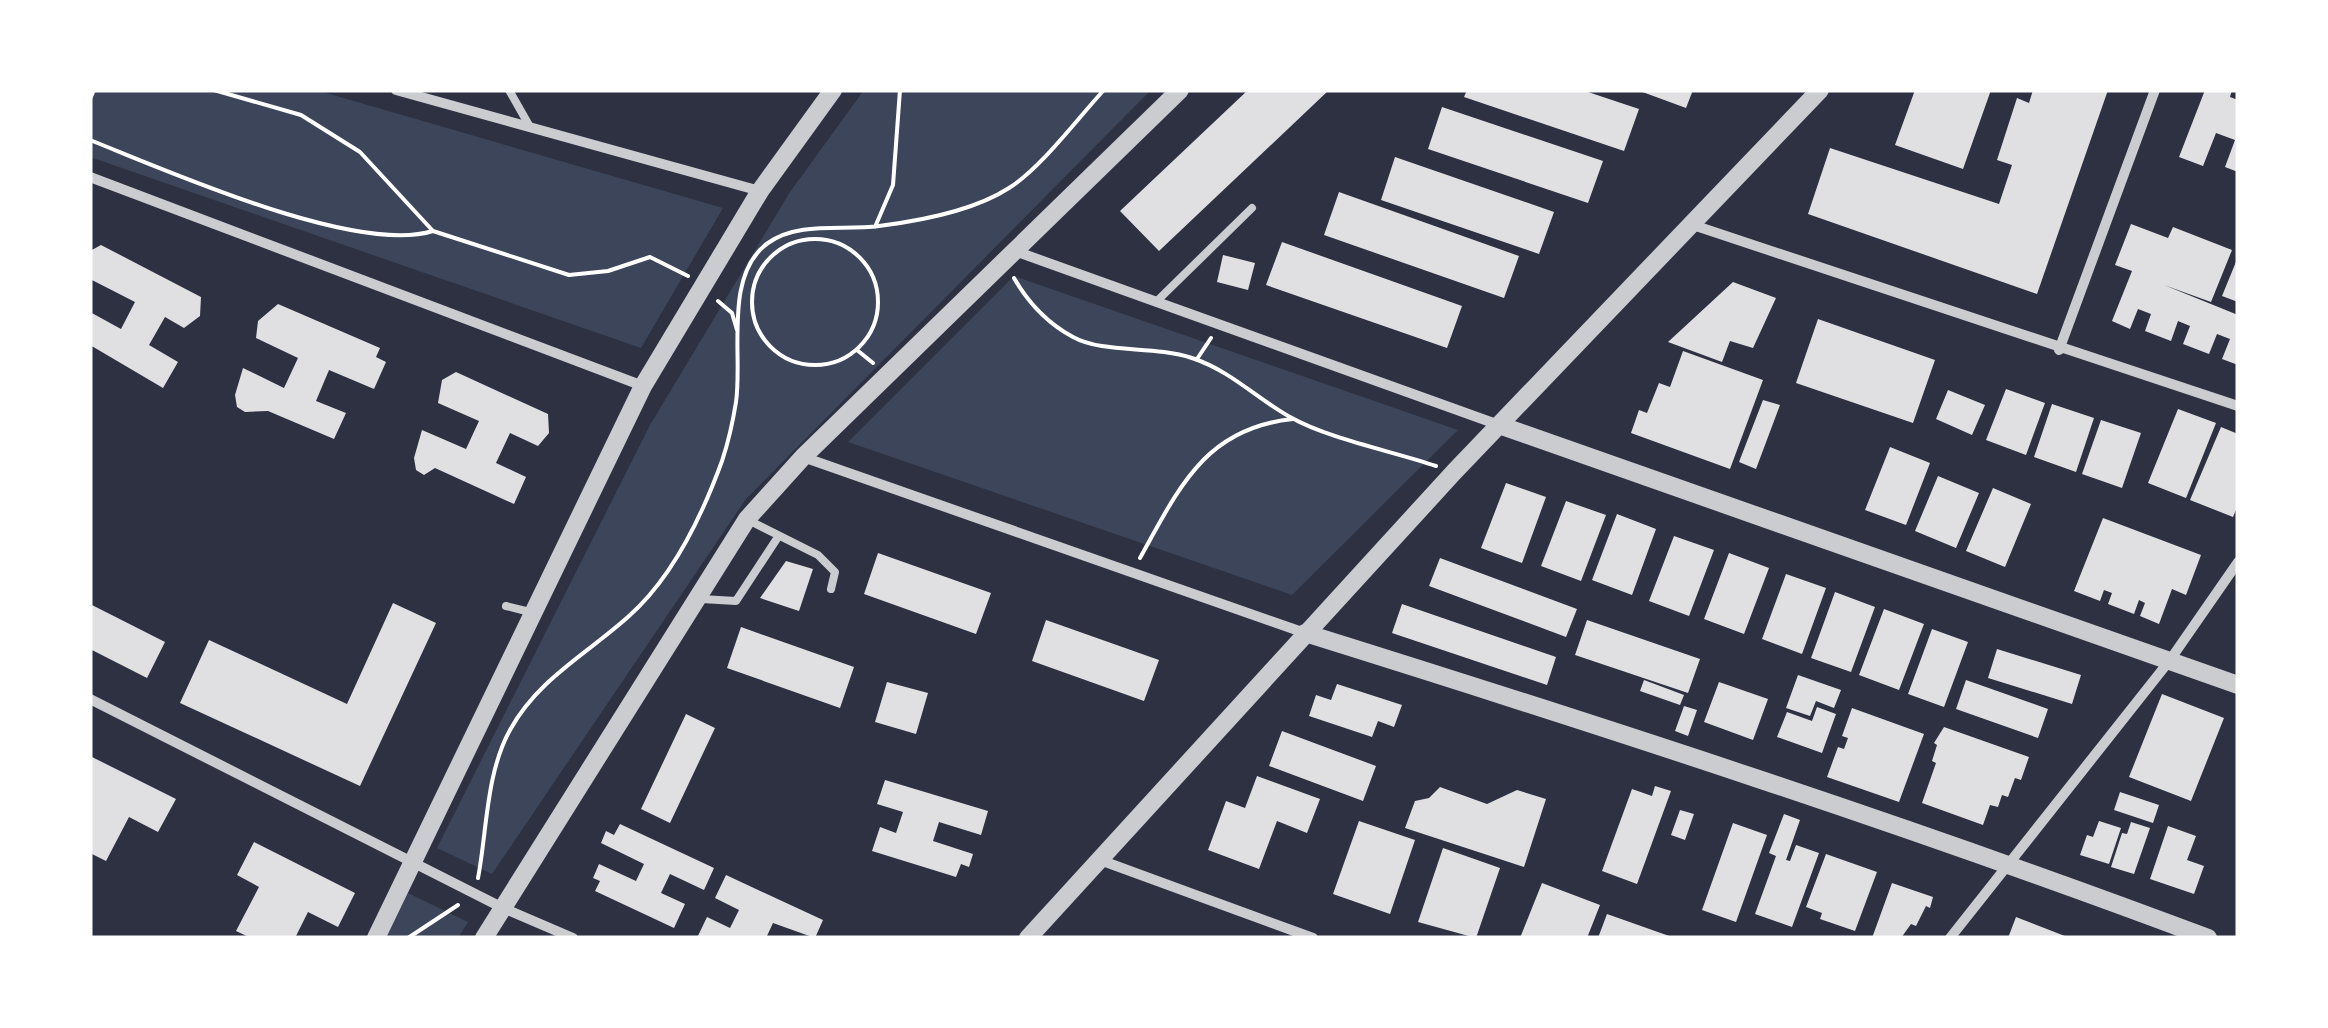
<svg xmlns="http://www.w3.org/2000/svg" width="2328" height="1028" font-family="Roboto,sans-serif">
<rect width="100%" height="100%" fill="#2d3142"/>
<!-- green -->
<path fill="#3c4559" d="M90,90H316L723,208L641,348L90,157Z
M864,90H1151L746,499L492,874L437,848L650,425L790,192Z
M1014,276L1458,430L1292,595L848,442Z
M408,893L468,922L458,938H385Z"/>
<!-- building -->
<path fill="#e0e0e3" d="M1248,90H1329L1159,251L1120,211Z
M1467,90H1582L1639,109L1624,151L1464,97Z
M1637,90H1693L1686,108Z
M1915,90H1991L1963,169L1895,145Z
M2033,90H2108L2037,294L1808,214L1830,148L1999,204L2012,165L1997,160L2017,98L2029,103Z
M2205,90H2232L2230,97L2238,100V172L2225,167L2235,140L2216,133L2203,166L2179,157Z
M1442,107L1603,161L1588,203L1428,149Z
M1395,157L1554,212L1539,254L1381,200Z
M1339,192L1519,256L1504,298L1324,235Z
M2131,224L2168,238L2173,227L2232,250L2211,302L2164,285L2238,315V365L2222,359L2230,339L2217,334L2209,354L2183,344L2190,326L2178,321L2171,341L2145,331L2151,314L2138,309L2130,329L2112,321L2132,271L2115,265Z
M1282,242L1462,306L1447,348L1266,285Z
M101,245L201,297L200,316L184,328L165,317L149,345L178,362L163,388L90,345V312L121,329L135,302L90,279V251Z
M1223,255L1255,263L1248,290L1217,282Z
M2238,257V302L2222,296Z
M1733,282L1776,298L1753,348L1730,341L1722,362L1668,342Z
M278,304L380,348L376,357L386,362L374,389L329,370L316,401L346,413L334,439L268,411L245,412L237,407L235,395L243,368L284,388L298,358L256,338L258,321Z
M1818,319L1935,360L1913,423L1796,383Z
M1683,351L1763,380L1730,469L1631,433L1639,410L1647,413L1659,383L1670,387Z
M456,372L548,414L549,433L538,446L510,433L496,463L526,477L514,504L435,468L424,475L416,470L414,458L422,430L466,449L479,421L438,403L442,380Z
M2006,389L2045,403L2026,455L1986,440Z
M1948,390L1985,405L1972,435L1936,419Z
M1763,400L1780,405L1756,469L1739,462Z
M2052,404L2094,418L2076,472L2034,457Z
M2178,409L2216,423L2186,498L2148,483Z
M2101,420L2141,433L2122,488L2082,474Z
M2221,427L2238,434V505L2233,517L2190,500Z
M1890,447L1930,463L1906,525L1865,510Z
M1938,476L1979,493L1956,548L1915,531Z
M1506,483L1546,497L1522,563L1481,548Z
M1993,488L2031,504L2005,567L1966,551Z
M1566,501L1606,515L1581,581L1541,566Z
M1617,514L1656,529L1632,595L1592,580Z
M2103,518L2201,555L2186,595L2172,589L2159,624L2140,616L2145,603L2139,600L2134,614L2108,604L2112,593L2104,590L2100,601L2074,591Z
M1674,536L1714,550L1689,616L1649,601Z
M878,553L991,593L976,634L864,594Z
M1729,553L1769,568L1744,634L1704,619Z
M1440,558L1577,609L1566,637L1429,586Z
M786,561L813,569L799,611L760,598Z
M1786,574L1826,588L1802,654L1762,639Z
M1835,592L1875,607L1851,672L1811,658Z
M393,603L436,623L360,786L180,703L209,640L347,704Z
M90,604L165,642L147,678L90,649Z
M1402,604L1556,657L1547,685L1392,633Z
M1884,609L1924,624L1899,690L1859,675Z
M1046,620L1159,660L1144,701L1032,661Z
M1587,620L1700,659L1688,693L1575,655Z
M741,627L854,667L840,708L727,668Z
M1932,629L1968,642L1944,707L1908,694Z
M1997,649L2081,675L2072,704L1988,678Z
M1798,675L1841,690L1834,708L1816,701L1810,716L1786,708Z
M1644,680L1684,695L1680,705L1640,691Z
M1966,680L2048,709L2038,738L1956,709Z
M887,682L928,693L916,734L875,722Z
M1719,682L1768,699L1753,740L1704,722Z
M1337,684L1402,705L1394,727L1378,721L1372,737L1309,716L1316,695L1331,700Z
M2162,694L2224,718L2191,801L2129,777Z
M1684,706L1697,710L1688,736L1675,731Z
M1817,707L1836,714L1822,753L1777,737L1787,712L1812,721Z
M1852,708L1924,734L1899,802L1827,777L1838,747L1844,749L1848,738L1842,736Z
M686,714L715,728L670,823L641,809Z
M1944,727L2029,757L2021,780L2015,778L2008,797L2002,795L1998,807L1990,805L1983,825L1922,803L1936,763L1932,761L1937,745L1934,743Z
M1282,731L1376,766L1363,801L1269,766Z
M90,756L176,799L158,832L129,817L106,861L90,853Z
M1257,776L1320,799L1307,833L1277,821L1259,869L1208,850L1226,801L1245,808Z
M885,780L988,811L981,835L939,822L933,841L973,854L969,867L961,864L956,877L872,851L880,827L896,833L903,812L877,804Z
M1655,786L1671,791L1637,884L1602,871L1632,789L1652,796Z
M1440,787L1487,804L1517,790L1546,799L1524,867L1405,828L1415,801L1429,798Z
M2120,792L2159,805L2153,823L2114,810Z
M1680,810L1694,814L1685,840L1671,835Z
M1784,814L1800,820L1786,860L1790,861L1796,845L1819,853L1792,927L1755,914L1776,856L1769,853Z
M1359,821L1415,840L1390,914L1333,894Z
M2099,821L2121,828L2109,864L2080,855L2087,835L2093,837Z
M2131,822L2150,828L2134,874L2111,867L2122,833L2127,834Z
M1733,823L1767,835L1736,922L1702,910Z
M620,824L714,868L704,890L670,874L661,893L685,904L674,928L595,891L600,881L593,878L599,864L636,881L644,864L601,843L606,831L614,835Z
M2168,826L2196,836L2187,860L2204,866L2194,894L2150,879Z
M254,842L355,893L338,927L308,912L295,938H251L236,931L259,887L237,875Z
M1443,848L1500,868L1476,938L1418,922Z
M1826,854L1877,872L1855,931L1820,919L1822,913L1806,907Z
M726,875L823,920L815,938L773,923L766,938H697L707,917L730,928L739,910L715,898Z
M1542,883L1600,905L1587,938H1520Z
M1892,883L1933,897L1930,908L1926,906L1916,926L1911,924L1901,938H1872Z
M1607,914L1672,937V938H1598Z
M2016,917L2070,938H2008Z"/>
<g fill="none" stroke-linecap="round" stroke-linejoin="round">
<!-- path -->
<path stroke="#fff" stroke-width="4" d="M214,90L301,115L360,152L433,231L569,275L608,271L650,257L688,276
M90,99L94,90
M90,140C168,171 356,255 433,231
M875,227L893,185L900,90
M752 302a63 63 0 1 1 126 0a63 63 0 1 1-126 0Z
M1014,278C1029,304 1047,323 1073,337C1104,354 1153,345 1192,358C1231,371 1256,398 1290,417C1329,439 1392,451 1436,466
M718,301L732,313L737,330
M857,350L873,363
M1197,359L1211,338
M1140,558C1179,488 1205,428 1293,419
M478,878C487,831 486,773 510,730C538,679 587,654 629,616C673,577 702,516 722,461C728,443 733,421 736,402C743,356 723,275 768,243C799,221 843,231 879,226C919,221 975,210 1009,188C1041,168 1077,119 1104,90
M408,938L458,905"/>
<!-- service -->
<path stroke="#caccd0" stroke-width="8" d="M509,90L530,127
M1157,301L1252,208
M748,520L818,555L835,572L831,589
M701,599L736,601L778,537
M506,606L530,612"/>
<!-- minor -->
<path stroke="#caccd0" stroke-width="10" d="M396,90L760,191
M90,177L643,386
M1693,225L2238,406
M1015,251L1499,425
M2059,350L2155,90
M803,457L1305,633
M90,699L503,908L573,938
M1100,860L1313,938
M1950,938L2170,660L2238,562"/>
<!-- tertiary -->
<path stroke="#caccd0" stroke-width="18" d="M1499,425L2238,685
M1305,633C1609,728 1910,826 2208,938
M376,938L643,386L760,191L833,90
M484,938L747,519L803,457L1180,90
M1028,938L1454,472L1820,90"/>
</g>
<!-- border -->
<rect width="2328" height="1028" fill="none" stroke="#ffffff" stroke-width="185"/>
</svg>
